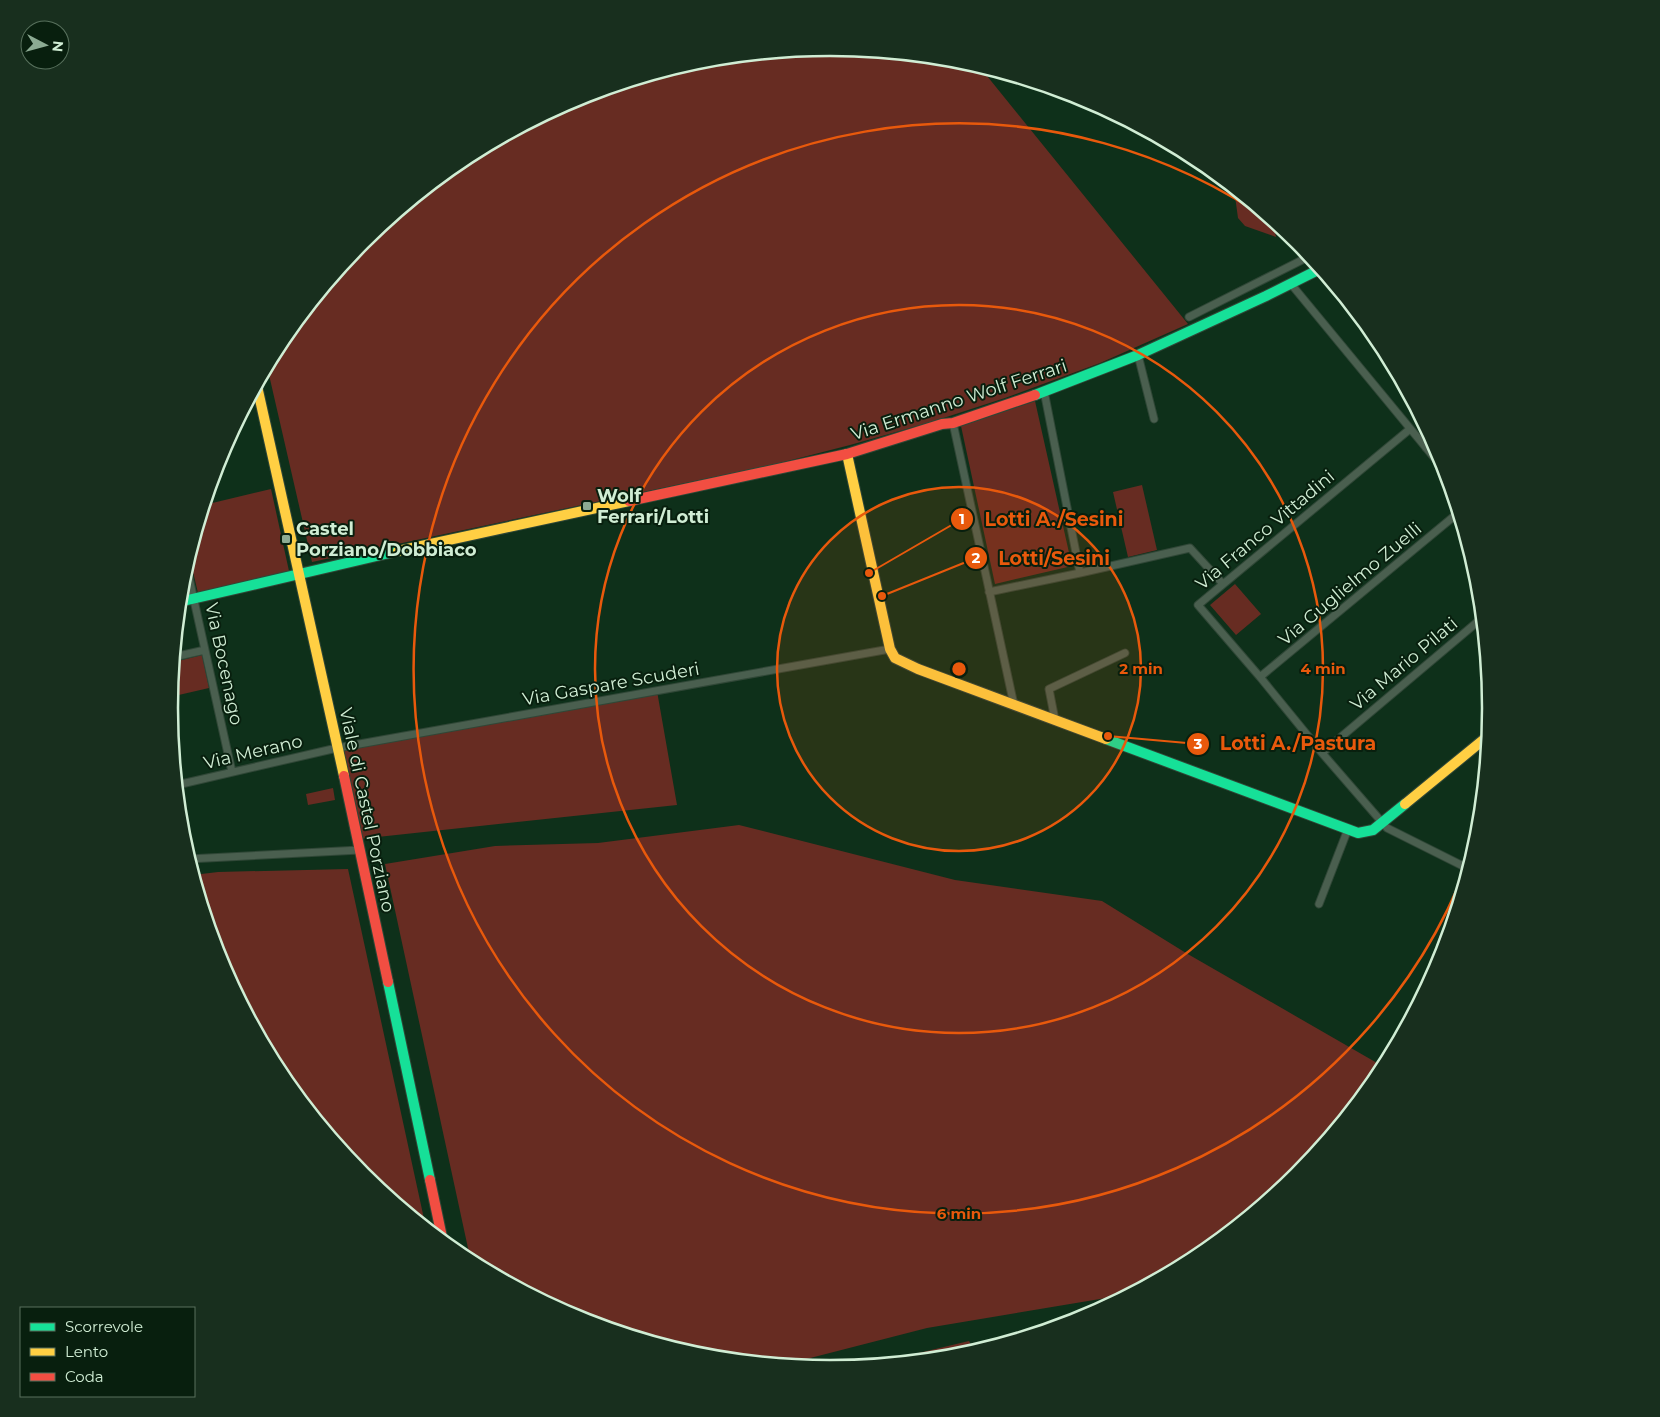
<svg xmlns="http://www.w3.org/2000/svg" width="1660" height="1417" font-family="Montserrat,sans-serif">
<rect width="100%" height="100%" fill="#0e301a"/>
<!-- green -->
<path fill="#672c22" d="M830,48L959,60L979,66L1188,324L1100,363L1005,398L928,423L850,445L776,464L312,562L267,366L281,341L363,241L463,159L577,98L701,60Z
M1234,189L1273,221L1276,237L1245,226L1238,218Z
M1035,401L1072,566L995,584L961,426Z
M1142,485L1157,550L1128,557L1113,492Z
M271,489L289,571L198,593L189,555L204,505Z
M1235,584L1261,614L1236,635L1210,605Z
M202,655L209,688L170,697L174,662Z
M657,691L677,805L359,839L337,748Z
M333,788L335,800L308,805L306,794Z
M739,825L955,880L1102,901L1186,953L1384,1067L1379,1076L1297,1176L1197,1258L1130,1294L927,1328L783,1365L701,1357L577,1319L471,1262L385,864L495,846L598,843Z
M348,869L426,1228L362,1176L280,1075L219,961L193,875L218,872Z
M969,1341L975,1352L959,1357L864,1366Z"/>
<g fill="none" stroke-linecap="round" stroke-linejoin="round">
<!-- street casing -->
<g stroke="#304737" stroke-width="9">
<path id="street" d="M1291,284L1446,472
M1189,317L1310,256
M1138,355L1154,419
M1044,391L1080,573
M953,423L1014,705
M1410,429L1198,605L1260,677L1322,753L1387,828L1469,869
M1426,448L1433,442
M186,564L232,772
M989,592L1080,573L1190,548L1223,584
M174,657L205,650
M1260,677L1458,513
M1055,720L1049,689L1125,653
M1322,753L1482,618
M177,785L337,748L890,649
M188,859L360,850
M1319,904L1348,829"/>
</g>
<!-- fast casing -->
<g stroke="#304737" stroke-width="12">
<path id="fast" d="M1035,395L1138,355L1266,296L1320,269
M179,602L398,551
M1106,739L1358,833L1373,830L1405,804
M388,982L430,1180"/>
</g>
<!-- slow casing -->
<g stroke="#304737" stroke-width="12">
<path id="slow" d="M257,386L344,776
M847,454L890,649L895,658L918,669L1106,739
M398,551L629,501
M1405,804L1488,736"/>
</g>
<!-- jam casing -->
<g stroke="#304737" stroke-width="12">
<path id="jam" d="M629,501L847,454L942,424L953,423L1035,395
M344,776L388,982
M430,1180L443,1242"/>
</g>
<!-- street -->
<use href="#street" stroke="#4a5f4f" stroke-width="7"/>
<!-- fast -->
<use href="#fast" stroke="#16e098" stroke-width="10"/>
<!-- slow -->
<use href="#slow" stroke="#ffcf43" stroke-width="10"/>
<!-- jam -->
<use href="#jam" stroke="#f24e42" stroke-width="10"/>
</g>
<!-- distance rings -->
<circle cx="959" cy="669" r="182" fill="#e8590c" fill-opacity=".12"/>
<g fill="none" stroke="#e8590c" stroke-width="2.5">
<circle cx="959" cy="669" r="182"/>
<circle cx="959" cy="669" r="364"/>
<path d="M1477 837A545 545 0 1 1 1298 242"/>
</g>
<!-- markers -->
<g fill="#8cab93" stroke="#081f0e" stroke-width="2">
<rect x="582" y="501" width="10" height="10" rx="2.5"/>
<rect x="281" y="534" width="10" height="10" rx="2.5"/>
</g>
<g text-anchor="middle" stroke-width="4" stroke-linejoin="round" paint-order="stroke">
<!-- street labels -->
<g font-size="18" fill="#d0edd4" stroke="#081f0e">
<text transform="translate(959 400) rotate(-18)" y="6">Via Ermanno Wolf Ferrari</text>
<text transform="translate(1265 530) rotate(-40)" y="6">Via Franco Vittadini</text>
<text transform="translate(1350 584) rotate(-40)" y="6">Via Guglielmo Zuelli</text>
<text transform="translate(224 664) rotate(78)" y="6">Via Bocenago</text>
<text transform="translate(1404 664) rotate(-40)" y="6">Via Mario Pilati</text>
<text transform="translate(611 684) rotate(-10)" y="6">Via Gaspare Scuderi</text>
<text transform="translate(253 752) rotate(-13)" y="6">Via Merano</text>
<text transform="translate(367 810) rotate(78)" y="6">Viale di Castel Porziano</text>
</g>
<!-- poi labels -->
<g font-size="18" font-weight="bold" fill="#d0edd4" stroke="#081f0e" text-anchor="start">
<text x="597" y="502">Wolf<tspan x="597" dy="21">Ferrari/Lotti</tspan></text>
<text x="296" y="535">Castel<tspan x="296" dy="21">Porziano/Dobbiaco</tspan></text>
</g>
</g>
<!-- crop -->
<path d="M0 0H1660V1417H0ZM178 708a652 652 0 1 1 1304 0a652 652 0 1 1-1304 0Z" fill="#182f1e" fill-rule="evenodd"/>
<path fill="none" stroke="#d0edd4" stroke-width="2.5" d="M178 708a652 652 0 1 1 1304 0a652 652 0 1 1-1304 0Z"/>
<circle cx="959" cy="669" r="8" fill="#e8590c" stroke="#081f0e" stroke-width="2.5"/>
<g font-size="15" text-anchor="middle" font-weight="bold" fill="#e8590c" stroke="#081f0e" stroke-width="4" stroke-linejoin="round" paint-order="stroke">
<text x="1141" y="674">2 min</text>
<text x="1323" y="674">4 min</text>
<text x="959" y="1219">6 min</text>
</g>
<!-- callouts -->
<path fill="none" stroke="#e8590c" stroke-width="2" d="M869 573L962 519M882 596L976 558M1108 736L1198 744"/>
<g fill="#e8590c" stroke="#081f0e" stroke-width="2">
<circle cx="869" cy="573" r="5"/>
<circle cx="882" cy="596" r="5"/>
<circle cx="1108" cy="736" r="5"/>
<circle cx="962" cy="519" r="12"/>
<circle cx="976" cy="558" r="12"/>
<circle cx="1198" cy="744" r="12"/>
</g>
<g font-size="15" text-anchor="middle" font-weight="bold" fill="#fff">
<text x="962" y="524">1</text>
<text x="976" y="563">2</text>
<text x="1198" y="749">3</text>
</g>
<g font-size="19" text-anchor="middle" font-weight="bold" fill="#e8590c" stroke="#081f0e" stroke-width="4" stroke-linejoin="round" paint-order="stroke">
<text x="1054" y="526">Lotti A./Sesini</text>
<text x="1054" y="565">Lotti/Sesini</text>
<text x="1298" y="750">Lotti A./Pastura</text>
</g>
<!-- legend -->
<rect x="20" y="1307" width="175" height="90" fill="#081f0e" stroke="#58715d"/>
<rect x="30" y="1323" width="25" height="8" fill="#16e098" stroke="#58715d"/>
<text x="65" y="1332" font-size="15" fill="#d0edd4">Scorrevole</text>
<rect x="30" y="1348" width="25" height="8" fill="#ffcf43" stroke="#58715d"/>
<text x="65" y="1357" font-size="15" fill="#d0edd4">Lento</text>
<rect x="30" y="1373" width="25" height="8" fill="#f24e42" stroke="#58715d"/>
<text x="65" y="1382" font-size="15" fill="#d0edd4">Coda</text>
<!-- north arrow -->
<g transform="translate(45 45) rotate(96)"><circle r="24" fill="#081f0e" stroke="#58715d"/>
<path d="M0-4L9 19L0 12L-9 19Z" fill="#8cab93"/>
<text y="-8" font-size="14" font-weight="bold" text-anchor="middle" fill="#d0edd4">N</text>
</g>
</svg>
